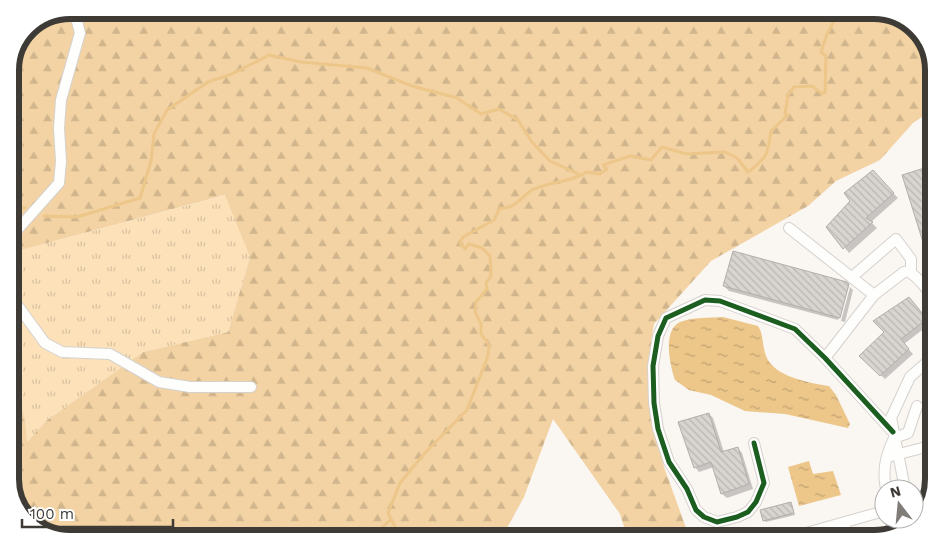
<svg xmlns="http://www.w3.org/2000/svg" width="944" height="549" font-family="'Work Sans',sans-serif">
<defs>
<pattern id="grass-tufts" width="24" height="20" patternUnits="userSpaceOnUse" patternTransform="scale(1.25)"><rect width="24" height="20" fill="#fce1b9"/><path d="M3 7l-1-3M5 7V3M7 7l1-3M15 17l-1-3M17 17v-4M19 17l1-3" fill="none" stroke="#d9c2a0"/></pattern>
<pattern id="forest-firs" width="22" height="20" patternUnits="userSpaceOnUse" patternTransform="scale(1.25)"><rect width="22" height="20" fill="#f3d3a3"/><path d="M5 1l3.5 6h-7zM16 11l3.5 6h-7z" fill="#d1b68d"/></pattern>
<pattern id="water-ripples" width="26" height="14" patternUnits="userSpaceOnUse" patternTransform="scale(1.25)"><rect width="26" height="14" fill="#edc68a"/><path d="M2 4q2-2 4 0t4 0M15 11q2-2 4 0t4 0" fill="none" stroke="#c1a272"/></pattern>
<pattern id="building-back-hatch" width="6" height="6" patternUnits="userSpaceOnUse" patternTransform="scale(1.25)"><rect width="6" height="6" fill="#d8d4d0"/><path d="M-1 5l2 2M0 0l6 6M5-1l2 2" fill="none" stroke="#bab7b3"/></pattern>
</defs>
<rect width="100%" height="100%" fill="#faf6f2"/>
<!-- grass -->
<path fill="url(#grass-tufts)" d="M226,195L250,257L228,332L143,352L46,421L26,443L25,420L10,360V253Z"/>
<!-- forest -->
<path fill="url(#forest-firs)" d="M70,10H264L271,18L307,10H874L904,18L926,40L934,66V109L913,123L880,160L836,181L808,206L711,261L654,324L651,342L650,414L664,467L690,539H628L620,514L553,419L524,497L501,539H70L40,531L18,509L10,483V360L25,420L27,442L46,421L143,352L228,332L250,257L225,195L10,253V66L28,27Z"/>
<!-- water -->
<path fill="url(#water-ripples)" d="M723,317L758,326C764,335 762,346 766,356C774,377 810,383 829,386L836,395L850,424L848,428L785,414L745,411L711,395L689,390L675,380C670,366 662,330 680,322C693,317 709,318 723,317Z
M809,461L813,474L833,471L841,495L799,506L788,467Z"/>
<!-- shadow -->
<path fill="#0003" d="M873,172L898,198L871,222L877,228L849,253L828,227L852,201Z
M846,283L849,285L838,320L729,291L724,286Z
M850,287L853,290L845,322L841,321Z
M913,303L930,324L904,344L913,354L885,379L861,356Z
M933,386H934V405L929,401Z
M709,414L713,418L724,452L738,448L742,453L753,489L727,498L722,494L714,467L699,472L695,467Z
M791,503L795,515L766,522L764,520Z"/>
<g fill="none" stroke-linecap="round" stroke-linejoin="round">
<!-- stream -->
<path stroke="#edc68a" stroke-width="3" d="M10,207L25,208
M44,216L77,217L140,198L151,161L154,134L167,110L208,82L232,74L269,55L301,62L367,68L412,86L457,98L481,114L499,109L518,120L532,142L550,161L581,175
M370,539L391,519
M401,539L388,513L400,483L423,455L467,410L488,356L489,345L481,334V324L475,312L476,302L487,289L486,283L491,276L490,256L482,248L469,244L465,249L460,243L463,237L494,220L500,208C514,210 522,196 532,190C545,183 578,180 586,172L600,174L607,169L603,165L630,156L651,160L662,147L687,154L725,152L737,158L748,172C767,158 768,154 771,131L788,115L785,114L788,95L794,87L812,86L821,93H825L826,56L821,52L827,34L840,10"/>
</g>
<!-- building -->
<path fill="url(#building-back-hatch)" stroke="#b1aeab" d="M934,165V271H932L902,175Z
M873,170L894,193L866,218L873,222L843,249L826,227L850,201L844,193Z
M733,251L847,282L849,284L840,318L723,286Z
M909,297L927,319L901,339L909,349L880,376L859,356L884,332L873,321Z
M709,413L721,452L738,447L749,484L721,494L711,462L694,468L678,422Z
M791,502L794,513L763,521L760,510Z"/>
<g fill="none" stroke-linecap="round" stroke-linejoin="round">
<!-- minor casing -->
<g stroke="#d5d1cd" stroke-width="12">
<path id="minor" d="M789,228L874,295
M10,238L59,183L61,161L59,128L61,100L80,33L74,10
M852,277L896,239L911,259V273
M10,295L45,343L62,352L110,354L159,382L190,387H251
M825,358L874,295L904,272L908,271C920,279 928,289 934,302
M894,438L908,433L917,406
M754,443L764,483L756,502L748,512L737,517L717,522L704,517L696,510L687,489L669,462L658,429L654,403L653,366L658,336L666,318L705,300L720,301L795,329L825,358L893,432
M891,456L934,445
M886,489C882,470 886,455 894,438
M905,489L891,418L910,377L934,356
M914,508L927,504
M892,519L896,533
M912,519L913,522
M844,523L849,539
M821,529L824,539
M785,539L884,511"/>
</g>
<!-- minor -->
<use href="#minor" stroke="#fefefd" stroke-width="10"/>
<!-- cycleway casing -->
<g stroke="#fff" stroke-width="8">
<path id="cycleway" d="M754,443L764,483L756,502L748,512L737,517L717,522L704,517L696,510L687,489L669,462L658,429L654,403L653,366L658,336L666,318L705,300L720,301L795,329L825,358L893,432"/>
</g>
<!-- cycleway -->
<use href="#cycleway" stroke="#1b5e20" stroke-width="5"/>
</g>
<!-- crop -->
<path d="M0 0H944V549H0ZM70 19H874A51 51 0 0 1 925 70V479A51 51 0 0 1 874 530H70A51 51 0 0 1 19 479V70A51 51 0 0 1 70 19Z" fill="#fff" fill-rule="evenodd"/>
<path fill="none" stroke="#3e3b37" stroke-width="6" d="M70 19H874A51 51 0 0 1 925 70V479A51 51 0 0 1 874 530H70A51 51 0 0 1 19 479V70A51 51 0 0 1 70 19Z"/>
<!-- north arrow -->
<g transform="translate(899 504) rotate(344)"><circle r="24" fill="#ffffff" stroke="#b2b1af"/>
<path d="M0-4L9 19L0 12L-9 19Z" fill="#807c78"/>
<text y="-8" font-size="14" font-weight="bold" text-anchor="middle" fill="#3e3b37">N</text>
</g>
<!-- scale -->
<path d="M22 519v8h151v-8" fill="none" stroke="#3e3b37" stroke-width="2.5"/>
<text x="30" y="519" font-size="15" fill="#3e3b37" stroke="#ffffff" stroke-width="4" paint-order="stroke">100 m</text>
</svg>
